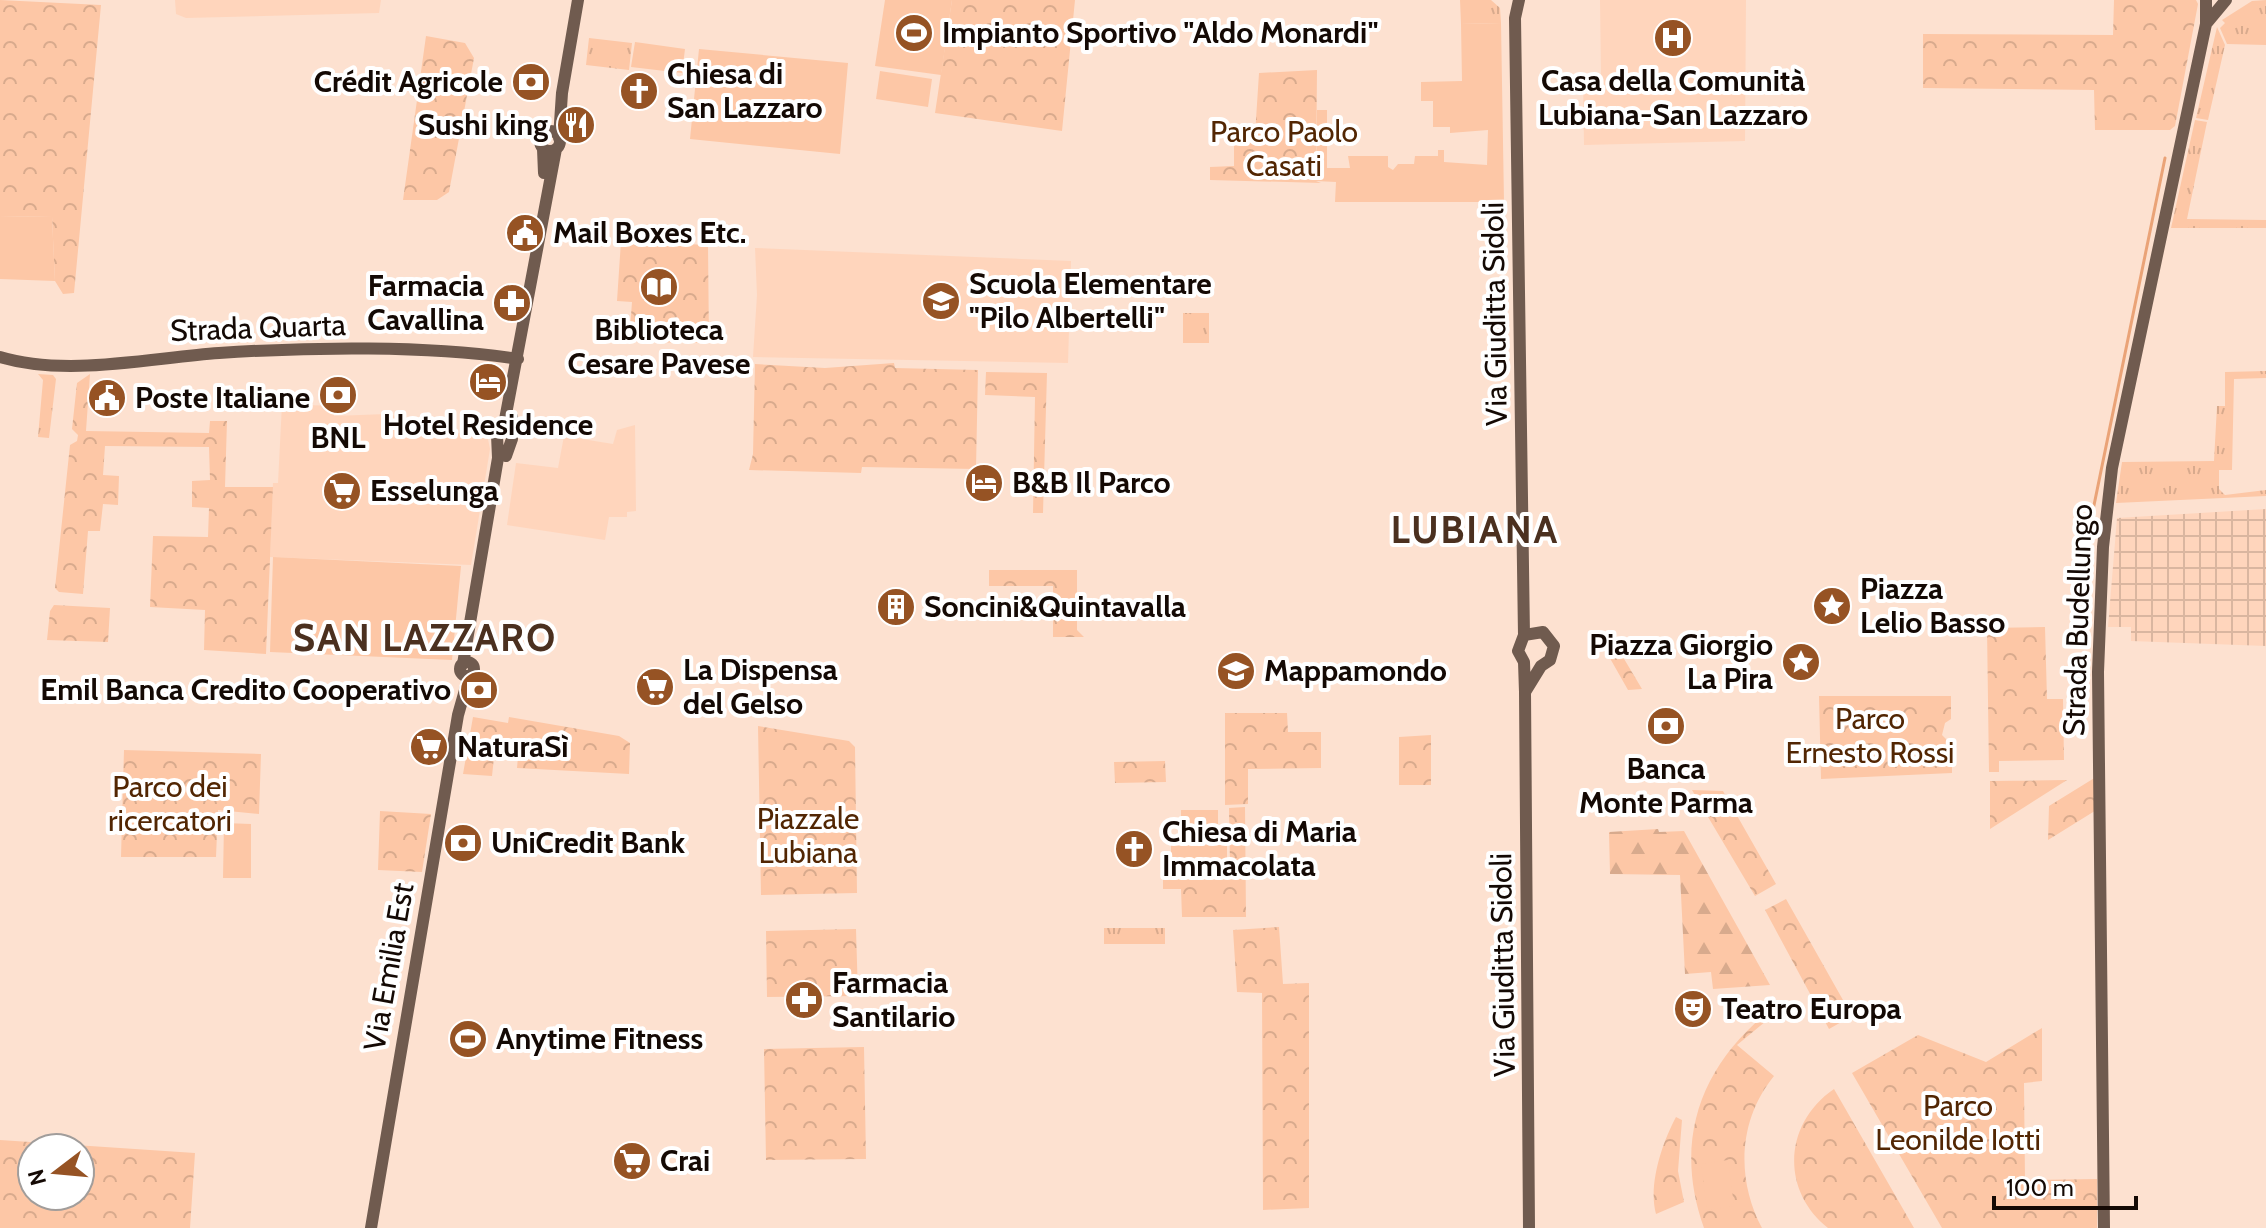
<svg xmlns="http://www.w3.org/2000/svg" width="2266" height="1228" font-family="Cabin,sans-serif">
<defs>
<pattern id="industrial-grid" width="8" height="8" patternUnits="userSpaceOnUse" patternTransform="scale(2)"><rect width="8" height="8" fill="#ffd5bc"/><path d="M0 4h8M4 0v8" fill="none" stroke="#dab6a0"/></pattern>
<pattern id="grass-tufts" width="24" height="20" patternUnits="userSpaceOnUse" patternTransform="scale(2)"><rect width="24" height="20" fill="#fdc7a6"/><path d="M3 7l-1-3M5 7V3M7 7l1-3M15 17l-1-3M17 17v-4M19 17l1-3" fill="none" stroke="#d8aa8d"/></pattern>
<pattern id="forest-firs" width="22" height="20" patternUnits="userSpaceOnUse" patternTransform="scale(2)"><rect width="22" height="20" fill="#fdc7a6"/><path d="M5 1l3.5 6h-7zM16 11l3.5 6h-7z" fill="#d8aa8d"/></pattern>
<pattern id="park-crowns" width="20" height="18" patternUnits="userSpaceOnUse" patternTransform="scale(2)"><rect width="20" height="18" fill="#fdc7a6"/><path d="M2 6a3 3 0 1 1 6 0M12 15a3 3 0 1 1 6 0" fill="none" stroke="#d8aa8d"/></pattern>
</defs>
<rect width="100%" height="100%" fill="#fde1d0"/>
<!-- built -->
<path fill="#ffd5bc" d="M175,0H381L379,13L186,18L176,14Z
M1600,0H1746L1745,141L1584,145L1583,76L1601,75Z
M755,248L1071,261L1068,363L753,357L757,295Z
M282,404L334,406V416L386,414L450,427L451,434L472,431L487,434L490,449L471,565L270,557L273,483H278Z
M635,425L636,511L627,512V517H609L605,540L507,525L516,463L558,468L564,436L613,444L617,430Z"/>
<!-- industrial -->
<path fill="url(#industrial-grid)" d="M2266,509V646L2131,641V627H2108L2117,518Z"/>
<!-- grass -->
<path fill="url(#grass-tufts)" d="M1460,0H1491L1500,8L1501,23L1461,24Z
M2266,0V45L2227,44L2220,28L2225,23L2222,20L2252,1Z
M2217,27L2225,45L2208,120L2196,118Z
M589,38L632,43L629,70L586,65Z
M2195,120L2207,122L2187,219L2266,220V228H2171Z
M1183,313H1209V343H1183Z
M2266,371V378L2234,379L2232,470H2219V489L2225,495L2266,490V496L2116,503L2122,462L2214,461L2217,406H2225V372Z
M38,374L53,375L56,379L49,438L38,437L43,380Z
M1104,928H1165V944H1104Z"/>
<!-- forest -->
<path fill="url(#forest-firs)" d="M1658,829L1659,832L1684,831L1770,985L1713,989L1711,972L1685,974L1680,875L1610,874L1609,832Z"/>
<!-- park -->
<path fill="url(#park-crowns)" fill-rule="evenodd" d="M0,0L101,5L74,293L63,294L55,281L52,217L0,216Z
M952,0H1075L1062,131L935,113Z
M2114,0H2196L2198,4L2175,126L2170,130H2095L2094,90L1923,88V34L2113,35Z
M426,36L465,43L474,58L449,192L437,200H403Z
M1317,70L1316,181L1321,183L1210,180V167L1234,166V135H1255L1259,73Z
M621,241L708,245L709,343L629,342L632,302L617,301Z
M894,363L895,368L978,370L976,469L862,467L861,473L749,470L753,454L755,364L825,368Z
M986,372L1047,373L1043,513H1033L1035,397L985,395Z
M90,374L86,431L209,433L210,421H227L225,487H273L266,654L204,650L205,610L150,607L153,536L208,537L209,508L192,507V481L210,480L209,447L105,446L103,475L119,476L118,505L103,504L100,531H88L83,594L59,592L55,588L70,445L77,441L78,435L72,429L77,383Z
M989,570H1077V630L1084,637H1053V586H989Z
M54,605L110,608L108,642L47,640L50,611Z
M2045,627L2047,699H2063L2064,760L1999,761V772H1989L1987,628Z
M1610,641L1614,642L1642,689L1628,690L1603,646Z
M1819,696H1951V719L1945,723L1942,735L1952,745V773L1821,779Z
M1225,713H1287L1288,732H1321V768L1248,769V804L1225,805Z
M473,717L508,723L509,717L619,736L630,743L629,774L517,768L519,745L510,741L495,748L492,776L463,774Z
M758,726L849,741L855,747L857,893L761,895Z
M1431,735V785H1399V737Z
M124,750L261,754L259,814L218,810L216,857H121Z
M1165,761L1166,782L1115,783L1114,762Z
M2096,777L2098,809L2048,840L2049,806Z
M2067,780L1990,829V781Z
M1692,790L1723,791L1776,884L1755,896Z
M1245,807L1246,917H1182L1181,889H1163V867L1230,865L1229,808Z
M380,811L431,814L422,872L378,870Z
M1786,899L1852,1016L1829,1029L1765,910Z
M1279,927L1283,984L1309,983V1208L1263,1210L1262,993L1237,992L1233,930Z
M856,929L858,996L767,997L766,931Z
M1780,1003L1783,1007L1737,1045L1774,1076C1738,1120 1736,1179 1762,1228H1704C1671,1136 1704,1058 1780,1003Z
M2042,1028V1081L2024,1083L2025,1180L2097,1179V1228H1942L1852,1073L1918,1035L1986,1062Z
M864,1047L866,1159L766,1160L764,1049Z
M1834,1089L1914,1228H1828C1780,1190 1784,1123 1834,1089Z
M1676,1117L1682,1120L1678,1171L1684,1202L1656,1214C1648,1185 1662,1143 1676,1117Z
M0,1140L195,1153L190,1228H0ZM32,1148H80V1196H32Z"/>
<!-- garden -->
<path fill="#fdc7a6" d="M885,0H952L941,75L875,66Z
M1501,23L1504,202H1335L1336,182L1316,181L1317,110H1327V168H1350L1348,156H1388V167L1393,170L1398,164H1414L1415,156H1438V150H1444V162L1487,165L1488,130L1450,133V127H1433V101H1421V82L1462,81L1461,24Z
M635,42L685,49L682,73L631,67Z
M699,49L848,63L840,154L690,139Z
M880,71L932,79L928,107L876,99Z
M0,216L52,217L55,281L0,279Z
M273,557L461,566L452,660L270,652Z
M1181,810H1218V830H1181Z
M224,823L251,824V878H223Z
M1227,838V862L1171,863V839Z
M1728,1160L1734,1206L1707,1210L1701,1164Z"/>
<g fill="none" stroke-linecap="round" stroke-linejoin="round">
<!-- stream -->
<path stroke="#eaa377" stroke-width="3" d="M2092,515L2165,158"/>
<!-- secondary -->
<path stroke="#705b4f" stroke-width="12" d="M1519,0L1515,18L1524,635L1518,651L1524,662L1525,692L1529,1228
M2206,24L2226,0
M540 141a10 10 0 1 1 20 0a10 10 0 1 1-20 0Z
M559,138L562,93L578,0
M543,149L544,173
M0,357C66,377 150,358 219,353C308,347 430,345 518,359
M506,456L512,439V417
M1524,635L1543,632L1554,646L1550,660L1541,666L1525,692
M460 669a7 7 0 1 1 14 0a7 7 0 1 1-14 0Z
M463,664L498,458L497,435L503,430L556,149
M371,1228L458,715L469,676
M2104,1228L2098,672L2103,547L2112,468L2206,24V0"/>
</g>
<!-- icons -->
<defs>
<g id="stadium-disc" transform="scale(2)"><circle r="9.5" fill="#965324" stroke="#fff"/><path d="M0-5a6.5 5 0 1 0 0 10a6.5 5 0 1 0 0-10ZM-3.5-1.8h7v3.6h-7Z" fill="#fff"/></g>
<g id="hospital-disc" transform="scale(2)"><circle r="9.5" fill="#965324" stroke="#fff"/><path d="M-5-5h3v3.5h4V-5h3V5h-3V1.5h-4V5h-3Z" fill="#fff"/></g>
<g id="bank-disc" transform="scale(2)"><circle r="9.5" fill="#965324" stroke="#fff"/><path d="M-6-4H6V4H-6ZM0-2.3a2.3 2.3 0 1 0 0 4.6a2.3 2.3 0 1 0 0-4.6Z" fill="#fff"/></g>
<g id="church-disc" transform="scale(2)"><circle r="9.5" fill="#965324" stroke="#fff"/><path d="M-1.2-6h2.4v3.5h3.3v2.4h-3.3V6h-2.4V-.1h-3.3v-2.4h3.3Z" fill="#fff"/></g>
<g id="restaurant-disc" transform="scale(2)"><circle r="9.5" fill="#965324" stroke="#fff"/><path d="M-5-6h1v4h1v-4h1v4h1v-4h1v5L-1.5 .5V6h-2V.5L-5-1ZM5-6V6H3V1.5H1.5Q1.5-4 5-6Z" fill="#fff"/></g>
<g id="civic-disc" transform="scale(2)"><circle r="9.5" fill="#965324" stroke="#fff"/><path d="M-.6-6.5H3V-4.5H.6V-3L4-1V1h2V6H-6V1h2V-1L-.6-3ZM-1.2 2.5V6h2.4V2.5Z" fill="#fff"/></g>
<g id="library-disc" transform="scale(2)"><circle r="9.5" fill="#965324" stroke="#fff"/><path d="M-6-4Q-3-5.5-.7-3.5V5Q-3 3-6 4ZM6-4Q3-5.5 .7-3.5V5Q3 3 6 4Z" fill="#fff"/></g>
<g id="school-disc" transform="scale(2)"><circle r="9.5" fill="#965324" stroke="#fff"/><path d="M0-5L7-2L0 1L-7-2ZM-4 1L0 2.5L4 1V4Q0 6-4 4Z" fill="#fff"/></g>
<g id="pharmacy-disc" transform="scale(2)"><circle r="9.5" fill="#965324" stroke="#fff"/><path d="M-2-6h4v4h4v4h-4v4h-4v-4h-4v-4h4Z" fill="#fff"/></g>
<g id="hotel-disc" transform="scale(2)"><circle r="9.5" fill="#965324" stroke="#fff"/><path d="M-6-4.5h1.5V1H6V5H4.5V3h-9V5H-6ZM-4 0a1.8 1.8 0 1 1 3.6 0ZM.5 0V-2.5h3Q6-2.5 6 0Z" fill="#fff"/></g>
<g id="supermarket-disc" transform="scale(2)"><circle r="9.5" fill="#965324" stroke="#fff"/><path d="M-6-5.5h2.5l.6 2H6L4.5 2H-2.5L-4.4-4H-6ZM-1.5 3.2a1.3 1.3 0 1 0 .1 0ZM3 3.2a1.3 1.3 0 1 0 .1 0Z" fill="#fff"/></g>
<g id="sight-disc" transform="scale(2)"><circle r="9.5" fill="#965324" stroke="#fff"/><path d="M0-6L1.8-2.2L6-1.7L2.9 1.2L3.7 5.4L0 3.3L-3.7 5.4L-2.9 1.2L-6-1.7L-1.8-2.2Z" fill="#fff"/></g>
<g id="building-disc" transform="scale(2)"><circle r="9.5" fill="#965324" stroke="#fff"/><path d="M-4-6H4V6H1V3H-1V6H-4ZM-2.5-4.3h1.7v1.8h-1.7ZM.8-4.3h1.7v1.8H.8ZM-2.5-1h1.7V.8h-1.7ZM.8-1h1.7V.8H.8Z" fill="#fff"/></g>
<g id="theatre-disc" transform="scale(2)"><circle r="9.5" fill="#965324" stroke="#fff"/><path d="M-5-5.5Q0-4 5-5.5V0Q5 5 0 6Q-5 5-5 0ZM-3.3-2.5H-1v1.5H-3.3ZM1-2.5H3.3v1.5H1ZM-2.8 1Q0 5.5 2.8 1Z" fill="#fff"/></g>
</defs>
<g fill-rule="evenodd">
<use href="#stadium-disc" x="914" y="33"/>
<use href="#hospital-disc" x="1673" y="38"/>
<use href="#bank-disc" x="531" y="82"/>
<use href="#church-disc" x="639" y="91"/>
<use href="#restaurant-disc" x="576" y="125"/>
<use href="#civic-disc" x="525" y="233"/>
<use href="#library-disc" x="659" y="287"/>
<use href="#school-disc" x="941" y="301"/>
<use href="#pharmacy-disc" x="512" y="303"/>
<use href="#hotel-disc" x="488" y="382"/>
<use href="#bank-disc" x="338" y="395"/>
<use href="#civic-disc" x="107" y="398"/>
<use href="#hotel-disc" x="984" y="483"/>
<use href="#supermarket-disc" x="342" y="491"/>
<use href="#sight-disc" x="1832" y="606"/>
<use href="#building-disc" x="896" y="607"/>
<use href="#sight-disc" x="1801" y="662"/>
<use href="#school-disc" x="1236" y="671"/>
<use href="#supermarket-disc" x="655" y="687"/>
<use href="#bank-disc" x="479" y="690"/>
<use href="#bank-disc" x="1666" y="726"/>
<use href="#supermarket-disc" x="429" y="747"/>
<use href="#bank-disc" x="463" y="843"/>
<use href="#church-disc" x="1134" y="849"/>
<use href="#pharmacy-disc" x="804" y="1000"/>
<use href="#theatre-disc" x="1693" y="1009"/>
<use href="#stadium-disc" x="468" y="1039"/>
<use href="#supermarket-disc" x="632" y="1161"/>
</g>
<g text-anchor="middle" stroke-width="8" stroke-linejoin="round" paint-order="stroke">
<!-- poi labels -->
<g font-size="30" font-weight="bold" fill="#140904" stroke="#fff" text-anchor="start">
<text x="942" y="43">Impianto Sportivo "Aldo Monardi"</text>
<text x="667" y="84">Chiesa di<tspan x="667" dy="34">San Lazzaro</tspan></text>
<text x="1673" y="91" text-anchor="middle">Casa della Comunità<tspan x="1673" dy="34">Lubiana-San Lazzaro</tspan></text>
<text x="503" y="92" text-anchor="end">Crédit Agricole</text>
<text x="548" y="135" text-anchor="end">Sushi king</text>
<text x="553" y="243">Mail Boxes Etc.</text>
<text x="969" y="294">Scuola Elementare<tspan x="969" dy="34">"Pilo Albertelli"</tspan></text>
<text x="484" y="296" text-anchor="end">Farmacia<tspan x="484" dy="34">Cavallina</tspan></text>
<text x="659" y="340" text-anchor="middle">Biblioteca<tspan x="659" dy="34">Cesare Pavese</tspan></text>
<text x="135" y="408">Poste Italiane</text>
<text x="488" y="435" text-anchor="middle">Hotel Residence</text>
<text x="338" y="448" text-anchor="middle">BNL</text>
<text x="1012" y="493">B&amp;B Il Parco</text>
<text x="370" y="501">Esselunga</text>
<text x="1860" y="599">Piazza<tspan x="1860" dy="34">Lelio Basso</tspan></text>
<text x="924" y="617">Soncini&amp;Quintavalla</text>
<text x="1773" y="655" text-anchor="end">Piazza Giorgio<tspan x="1773" dy="34">La Pira</tspan></text>
<text x="683" y="680">La Dispensa<tspan x="683" dy="34">del Gelso</tspan></text>
<text x="1264" y="681">Mappamondo</text>
<text x="451" y="700" text-anchor="end">Emil Banca Credito Cooperativo</text>
<text x="457" y="757">NaturaSì</text>
<text x="1666" y="779" text-anchor="middle">Banca<tspan x="1666" dy="34">Monte Parma</tspan></text>
<text x="1162" y="842">Chiesa di Maria<tspan x="1162" dy="34">Immacolata</tspan></text>
<text x="491" y="853">UniCredit Bank</text>
<text x="832" y="993">Farmacia<tspan x="832" dy="34">Santilario</tspan></text>
<text x="1721" y="1019">Teatro Europa</text>
<text x="496" y="1049">Anytime Fitness</text>
<text x="660" y="1171">Crai</text>
</g>
<!-- park labels -->
<g font-size="30" fill="#522603" stroke="#fff">
<text x="1284" y="142">Parco Paolo<tspan x="1284" dy="34">Casati</tspan></text>
<text x="1870" y="729">Parco<tspan x="1870" dy="34">Ernesto Rossi</tspan></text>
<text x="170" y="797">Parco dei<tspan x="170" dy="34">ricercatori</tspan></text>
<text x="808" y="829">Piazzale<tspan x="808" dy="34">Lubiana</tspan></text>
<text x="1958" y="1116">Parco<tspan x="1958" dy="34">Leonilde Iotti</tspan></text>
</g>
<!-- street labels -->
<g font-size="30" fill="#140904" stroke="#fff">
<text transform="translate(1495 314) rotate(-91)" y="10">Via Giuditta Sidoli</text>
<text transform="translate(258 328) rotate(-2)" y="10">Strada Quarta</text>
<text transform="translate(2078 620) rotate(-88)" y="10">Strada Budellungo</text>
<text transform="translate(1503 965) rotate(-91)" y="10">Via Giuditta Sidoli</text>
<text transform="translate(389 967) rotate(-80)" y="10">Via Emilia Est</text>
</g>
<!-- district labels -->
<g font-size="38" font-weight="bold" letter-spacing="2" fill="#4b301f" stroke="#fff">
<text x="1475" y="543">LUBIANA</text>
<text x="425" y="651">SAN LAZZARO</text>
</g>
</g>
<!-- north arrow -->
<g transform="translate(56 1172) rotate(254)"><circle r="38" fill="#ffffff" stroke="#a19d9b" stroke-width="2"/>
<path d="M0-6L14 30L0 20L-14 30Z" fill="#965324"/>
<text y="-12" font-size="22" font-weight="bold" text-anchor="middle" fill="#140904">N</text>
</g>
<!-- scale -->
<path d="M1994 1196v12h142v-12" fill="none" stroke="#140904" stroke-width="4"/>
<text x="2006" y="1196" font-size="24" fill="#140904" stroke="#ffffff" stroke-width="6" paint-order="stroke">100 m</text>
</svg>
